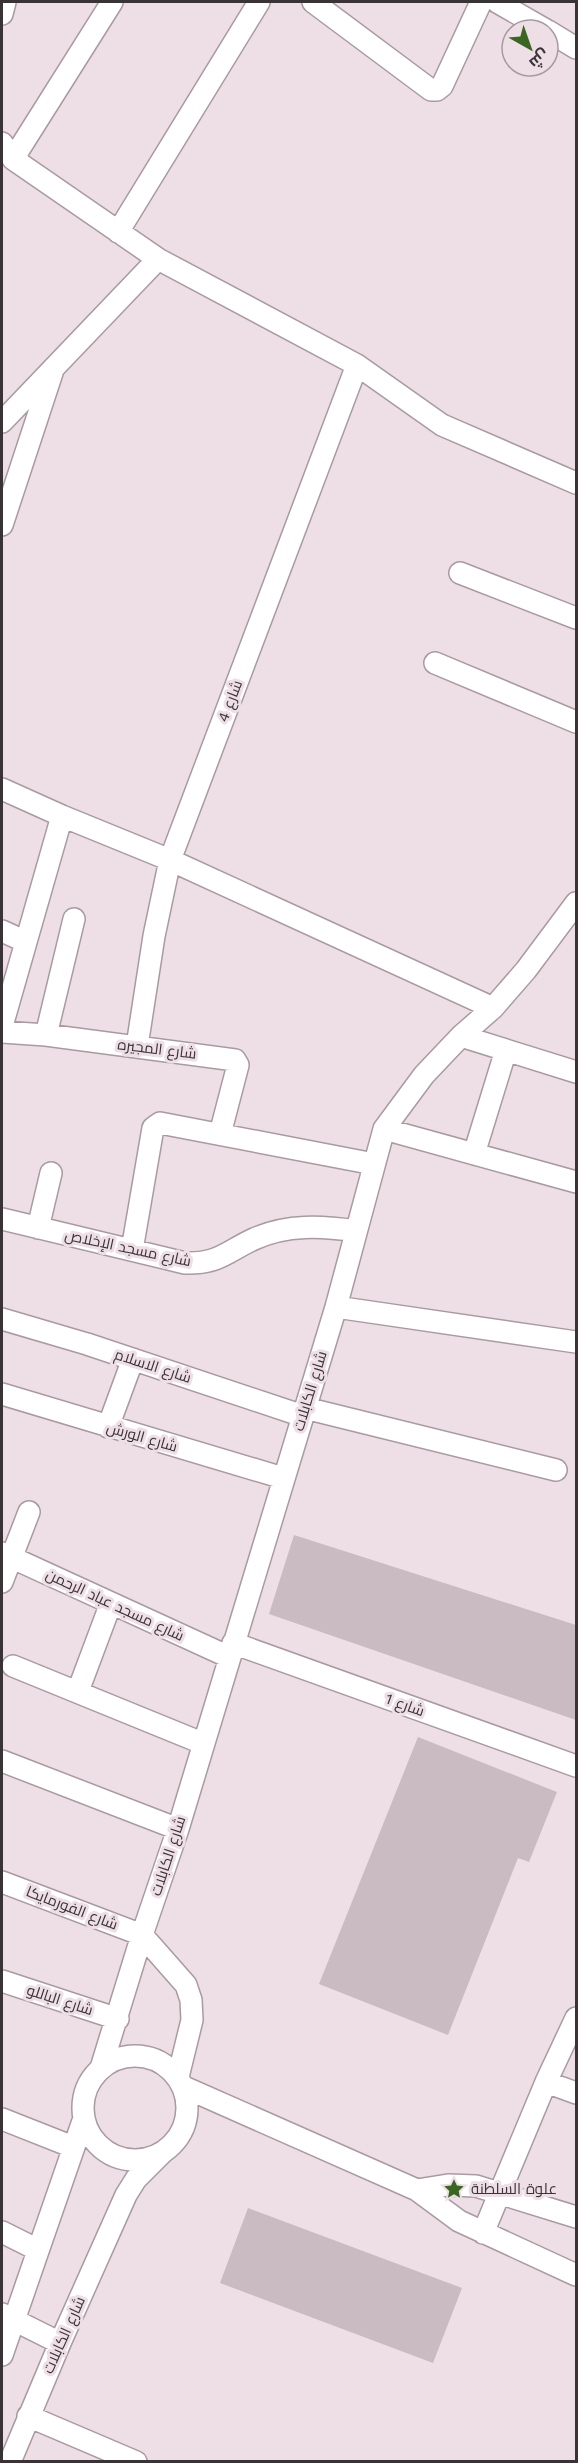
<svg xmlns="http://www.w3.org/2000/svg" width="578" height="2463" font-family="'Work Sans',Cairo,sans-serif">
<rect width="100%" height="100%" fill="#eedee6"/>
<!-- building -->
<path fill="#cabbc2" d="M294,1535L576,1625V1720L269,1614Z
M418,1737L557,1792L529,1862L518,1858L448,2035L319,1984Z
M248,2208L462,2288L433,2363L220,2283Z"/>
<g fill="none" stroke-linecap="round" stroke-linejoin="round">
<!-- street casing -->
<g stroke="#a99aa2" stroke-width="24">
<path id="street" d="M313,2L431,90H437L442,86L481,2
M497,2L546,30
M2,14L5,2
M548,31L576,48
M2,143L13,159L158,259L357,365L442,425L576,483
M13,159L112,2
M118,232L259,2
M2,422L158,259
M2,525L52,373
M460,573L576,618
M435,663L576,722
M2,789L62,816L170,860L493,1008
M2,931L24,941
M2,1026L62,816
M2,1032L46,1035L235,1060L238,1065L220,1134
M46,1035L74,919
M461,1036L576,1072
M137,1046L154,936L170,860L357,365
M384,1129L576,1182
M474,1154L506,1050
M2,1219L185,1263C219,1264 226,1252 254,1239C287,1224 322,1226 356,1231
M38,1228L51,1173
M132,1250L153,1128L160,1123L374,1164
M336,1307L576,1342
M2,1319L87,1344L303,1416
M2,1394L283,1478
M305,1408L556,1470
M108,1427L133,1359
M2,1553L229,1657
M2,1582L29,1512
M233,1643L576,1766
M13,1666L202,1743
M78,1691L111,1603
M2,1761L178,1829
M2,1882L142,1935L186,1985L191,2000L192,2020L178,2077
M2,1981L118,2019
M83 2108a52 52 0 1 1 104 0a52 52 0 1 1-104 0Z
M101,2068L142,1935L178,1829L303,1416L336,1307L384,1129L424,1075L461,1036L493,1008L526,970L576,903
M546,2082L576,2093
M184,2087L417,2190L459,2221L576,2275
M2,2119L73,2147
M417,2190L448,2185L476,2186L576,2217
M2,2232L38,2250
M483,2233L546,2082L576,2018
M2,2314L60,2343
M2,2355L84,2118
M28,2416L136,2462
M10,2462L60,2343L126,2195L136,2179L163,2152"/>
</g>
<!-- street -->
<use href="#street" stroke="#fff" stroke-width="21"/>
</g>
<!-- icons -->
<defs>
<g id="sight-bare" transform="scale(1.62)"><path d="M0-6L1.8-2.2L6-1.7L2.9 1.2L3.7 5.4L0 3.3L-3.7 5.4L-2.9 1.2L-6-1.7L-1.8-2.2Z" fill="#3a6522" stroke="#eedee6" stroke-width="2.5" paint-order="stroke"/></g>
</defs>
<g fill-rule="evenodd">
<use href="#sight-bare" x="454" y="2189"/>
</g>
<g text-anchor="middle" stroke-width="6" stroke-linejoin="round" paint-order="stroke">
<!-- street labels -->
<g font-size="15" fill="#393336" stroke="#eedee6">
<text transform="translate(230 701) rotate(-69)" y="5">شارع 4</text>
<text transform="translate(157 1049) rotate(7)" y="5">شارع المجيره</text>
<text transform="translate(128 1248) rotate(12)" y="5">شارع مسجد الإخلاص</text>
<text transform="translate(153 1366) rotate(18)" y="5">شارع الاسلام</text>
<text transform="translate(310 1391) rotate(-73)" y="5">شارع الكابلات</text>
<text transform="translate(142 1437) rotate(16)" y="5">شارع الورش</text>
<text transform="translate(115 1605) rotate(25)" y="5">شارع مسجد عباد الرحمن</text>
<text transform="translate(405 1705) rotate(20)" y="5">شارع 1</text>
<text transform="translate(168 1856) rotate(-72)" y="5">شارع الكابلات</text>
<text transform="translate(72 1908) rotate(21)" y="5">شارع الفورمايكا</text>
<text transform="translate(60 2000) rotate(18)" y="5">شارع الباللو</text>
<text transform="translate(64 2335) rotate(-66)" y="5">شارع الكابلات</text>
</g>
<!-- poi labels -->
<g font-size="15" fill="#393336" stroke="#eedee6" text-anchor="start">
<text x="471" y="2194">علوة السلطنة</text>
</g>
</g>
<!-- border -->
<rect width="578" height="2463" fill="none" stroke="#393336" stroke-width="6"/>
<!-- north arrow -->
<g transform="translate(530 48) rotate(140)"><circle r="28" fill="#eedee6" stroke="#a69aa0" stroke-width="1.5"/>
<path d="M0-4.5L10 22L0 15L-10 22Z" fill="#3a6522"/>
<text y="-9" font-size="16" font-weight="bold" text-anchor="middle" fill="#393336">ش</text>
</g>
</svg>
